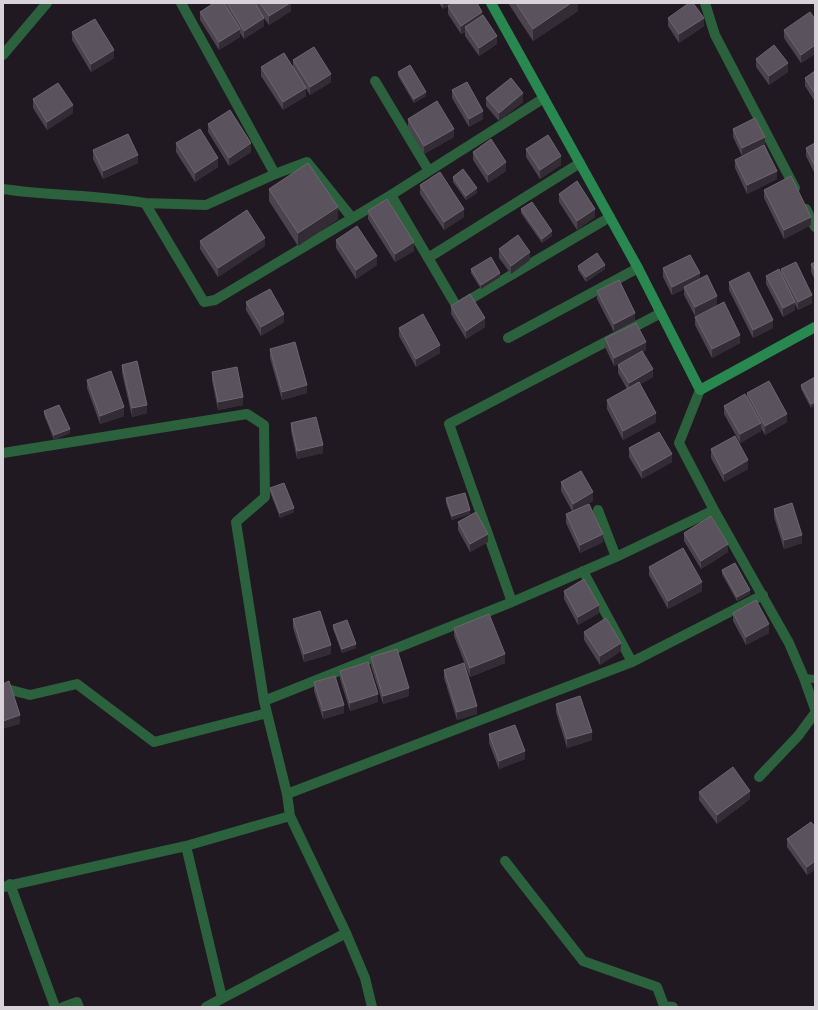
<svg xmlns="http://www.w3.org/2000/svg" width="818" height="1010" font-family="Ubuntu,sans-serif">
<rect width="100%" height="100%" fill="#201922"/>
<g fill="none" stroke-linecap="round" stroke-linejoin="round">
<!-- lane -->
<path stroke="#2b613d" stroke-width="8" d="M804,678L815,679"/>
<!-- street -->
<path stroke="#2b613d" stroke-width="10" d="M181,3L275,174
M705,3L715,35L795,188
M3,55L47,3
M375,81L429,171
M3,189C50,196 98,195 145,203L204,302L215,300L391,195L544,98
M391,195L457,307L610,217
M145,203L206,205L275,174L307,162L352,218
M806,209L815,227
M428,258L580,163
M508,338L638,268
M700,390L679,443L714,510L789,643L804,678L815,709
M3,453L247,414L264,425L265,497L236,522L264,701
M598,510L616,557
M583,571L632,662
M512,602L449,424L661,313
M3,688L30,695L77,684L154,742L267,713
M759,777L798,736L815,713
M287,794L632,662L763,595
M290,816L346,933L365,978L372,1007
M186,846L222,998
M505,861L583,961L657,987L664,1006L673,1007
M10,884L55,1007
M3,887L186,846L290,816L287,794L264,701L512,602L616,557L714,510
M63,1007L77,1002L79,1007
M206,1007L346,933"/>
<!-- secondary -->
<path stroke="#29884f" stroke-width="10" d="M491,3L638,268L700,390L815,327"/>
</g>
<!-- wall -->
<path fill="#4b434d" d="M214,3H291V11L269,25L264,18V26L244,39L240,33V37L219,50L200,20V12Z
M439,3H477L497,44L479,56L465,36V32L461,34L448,14V6L443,9Z
M508,3H578V11L533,41Z
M668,18L704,26L679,43L668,26Z
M815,19V54L801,63L784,38V30Z
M72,32L114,58L91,72L72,40Z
M756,59L788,72L769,85L756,67Z
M293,60L331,82L310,95L293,68Z
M261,67L306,96L283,110L261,76Z
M815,71V102L805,86V78Z
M398,72L426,96L414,103L398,76Z
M452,90L483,119L469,127L452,98Z
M486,98L523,102L499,121L486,106Z
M33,99L73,113L47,130L33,108Z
M408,119L454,137L424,154L408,127Z
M208,124L251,152L229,166L208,132Z
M733,129L765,145L777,179L747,194L735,168V160L742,156L733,137Z
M176,143L218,167L195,182L176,152Z
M815,143V174L806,156V148Z
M526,149L561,165L540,179L526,157Z
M93,150L138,163L103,179L93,159Z
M473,152L506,171L488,183L473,160Z
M453,177L477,193L466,200L453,182Z
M420,185L464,217L444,230L420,194Z
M269,189L338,219L298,246L269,201Z
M764,190L811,225L784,239L764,198Z
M559,194L595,217L577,230L559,202Z
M521,209L552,236L542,243L521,213Z
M368,211L414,251L395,262L368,219Z
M336,240L377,265L356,279L336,248Z
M200,241L265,246L218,277L200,249Z
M499,249L530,260L511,274L499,258Z
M815,262V280L811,272V264Z
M578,266L605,269L586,282L578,270Z
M663,268L700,279L717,305L695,316L684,295V289L672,295L663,277Z
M471,269L500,277L481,289L471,273Z
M781,269L812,303L798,310L795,304V310L783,317L766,284V276L781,274Z
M729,282L773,328L753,338L729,290Z
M597,291L635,321L614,332L597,299Z
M246,302L284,322L261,336L246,310Z
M451,306L485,327L466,339L451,314Z
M695,317L740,343L712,358L695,325Z
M399,328L440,353L416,367L399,336Z
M605,338L646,350L643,352L653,377L640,384L656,422L623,440L607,409V400L627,389L618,373V365L624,361L614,366L605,347Z
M270,349L307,393L282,400L270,358Z
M122,365L147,413L132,417L122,373Z
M212,372L243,405L218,410L212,381Z
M815,377L811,408L801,389V385Z
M87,380L124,416L100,424L87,388Z
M747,393L787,422L765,435L761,428V431L740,443L724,414V406L747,396Z
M44,411L70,433L54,440L44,415Z
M291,423L323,453L297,459L291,431Z
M629,448L672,462L642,479L629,457Z
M711,449L748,469L724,482L711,458Z
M561,482L593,501L580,508L603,542L580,553L566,523V514L572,511L561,491Z
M270,488L294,512L280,518L270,492Z
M446,498L470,514L452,520L446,503Z
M774,509L802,543L784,549L774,517Z
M458,522L488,542L470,552L458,530Z
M684,533L728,552L701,569L684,541Z
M649,567L702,591L668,609L649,575Z
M722,570L750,594L737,601L722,574Z
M564,591L599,613L578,625L564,599Z
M733,613L769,633L746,645L733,621Z
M293,619L331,654L304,662L293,628Z
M333,625L356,648L342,653L333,629Z
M454,628L505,663L470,677L454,636Z
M584,632L621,651L600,665L584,640Z
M371,657L409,696L383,704L371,666Z
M444,670L477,714L457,720L444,678Z
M340,671L378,702L350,711L340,679Z
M314,682L344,713L323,719L314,691Z
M556,704L592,740L567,748L556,712Z
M489,734L525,759L499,769L489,743Z
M699,792L750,799L717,824L699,800Z
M815,827V870L807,875L787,847V839Z"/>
<!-- shaded-wall -->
<path fill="#332c35" d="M290,3H291V11L269,25V16Z
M443,3H452L443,9Z
M571,3H578V11L533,41V29Z
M482,12V20L465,27V32L461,34V26Z
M264,18V26L244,39V31Z
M704,18V26L679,43V34Z
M240,29V37L219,50V42Z
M497,36V44L479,56V48Z
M815,45V54L801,63V55Z
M114,50V58L91,72V64Z
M788,63V72L769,85V76Z
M331,74V82L310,95V87Z
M306,88V96L283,110V102Z
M426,92V96L414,103V99Z
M523,93V102L499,121V113Z
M73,105V113L47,130V122Z
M483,111V119L469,127V119Z
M454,129V137L424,154V146Z
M765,137V145L742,157V148Z
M251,143V152L229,166V158Z
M138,155V163L103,179V171Z
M561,156V165L540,179V170Z
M218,158V167L195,182V173Z
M506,162V171L488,183V175Z
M777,171V179L747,194V185Z
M477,188V193L466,200V196Z
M338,207V219L298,246V233Z
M464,209V217L444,230V222Z
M595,209V217L577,230V221Z
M811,217V225L784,239V230Z
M552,231V236L542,243V239Z
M265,238V246L218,277V268Z
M414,242V251L395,262V254Z
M530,252V260L511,274V266Z
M377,256V265L356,279V270Z
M605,265V269L586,282V277Z
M500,273V277L481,289V285Z
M700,273V281L684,287V289L672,295V287Z
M812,295V303L798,310V302Z
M717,296V305L695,316V307Z
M795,302V310L783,317V308Z
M635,313V321L614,332V324Z
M284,314V322L261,336V327Z
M485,318V327L466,339V331Z
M773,320V328L753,338V330Z
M740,335V343L712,358V349Z
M646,342V350L614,366V358Z
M440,345V353L416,367V359Z
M653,369V377L629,391V383Z
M307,385V393L282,400V392Z
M243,397V405L218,410V402Z
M815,402V406L811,408V404Z
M147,405V413L132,417V408Z
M124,407V416L100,424V416Z
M656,413V422L623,440V431Z
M787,414V422L765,435V426Z
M761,423V431L740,443V434Z
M70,429V433L54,440V435Z
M323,445V453L297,459V451Z
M672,454V462L642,479V471Z
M748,460V469L724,482V474Z
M593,492V501L573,512V504Z
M294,508V512L280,518V513Z
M470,510V514L452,520V516Z
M488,534V542L470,552V544Z
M603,534V542L580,553V545Z
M802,535V543L784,549V540Z
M728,544V552L701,569V561Z
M702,582V591L668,609V601Z
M750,590V594L737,601V597Z
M599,605V613L578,625V617Z
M769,624V633L746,645V637Z
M621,643V651L600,665V656Z
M356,644V648L342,653V649Z
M331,645V654L304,662V654Z
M505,654V663L470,677V668Z
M409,688V696L383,704V696Z
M378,694V702L350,711V703Z
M344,705V713L323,719V711Z
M477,706V714L457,720V712Z
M20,715V724L3,729V721Z
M592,732V740L567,748V739Z
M525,751V759L499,769V761Z
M750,791V799L717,824V815Z
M815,861V870L807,875V867Z"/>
<!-- building -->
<path fill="#5a525c" stroke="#6d666f" d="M214,3H224L240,29L219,42L200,12Z
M227,3H255L264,18L244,31Z
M260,3H290L269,16Z
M452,3H477L482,12L461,26L448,6Z
M516,3H571L533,29Z
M689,3H693L704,18L679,34L668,18Z
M810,12L815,19V45L801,55L784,30Z
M483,15L497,36L479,48L465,27Z
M95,19L114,50L91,64L72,32Z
M774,45L788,63L769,76L756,59Z
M314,47L331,74L310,87L293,60Z
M284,53L306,88L283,102L261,67Z
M410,65L426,92L414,99L398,72Z
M815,71V94L805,78Z
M511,78L523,93L499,113L486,98Z
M467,82L483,111L469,119L452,90Z
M58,83L73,105L47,122L33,99Z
M437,101L454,129L424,146L408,119Z
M230,110L251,143L229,158L208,124Z
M755,118L765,137L742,148L733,129Z
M200,129L218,158L195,173L176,143Z
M128,134L138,155L103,171L93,150Z
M548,135L561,156L540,170L526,149Z
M491,139L506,162L488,175L473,152Z
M815,143V166L806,148Z
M764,145L777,171L747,185L735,160Z
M308,163L338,207L298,233L269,189Z
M463,169L477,188L466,196L453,177Z
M440,172L464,209L444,222L420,185Z
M791,176L811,217L784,230L764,190Z
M577,181L595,209L577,221L559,194Z
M387,199L414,242L395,254L368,211Z
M532,202L552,231L542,239L521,209Z
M247,210L265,238L218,268L200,241Z
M357,226L377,256L356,270L336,240Z
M518,235L530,252L511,266L499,249Z
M597,253L605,265L586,277L578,266Z
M690,255L700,273L672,287L663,268Z
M491,257L500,273L481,285L471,269Z
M796,262L812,295L798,302L781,269Z
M815,262V271L811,264Z
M779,269L795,302L783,308L766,276Z
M749,272L773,320L753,330L729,282Z
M707,275L717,296L695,307L684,287Z
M619,280L635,313L614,324L597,291Z
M270,289L284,314L261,327L246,302Z
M470,294L485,318L466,331L451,306Z
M724,302L740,335L712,349L695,317Z
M423,314L440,345L416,359L399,328Z
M636,323L646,342L614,358L605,338Z
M295,342L307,385L282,392L270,349Z
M642,351L653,369L629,383L618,365Z
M137,361L147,405L132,408L122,365Z
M237,367L243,397L218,402L212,372Z
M111,371L124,407L100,416L87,380Z
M815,377V402L811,404L801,385Z
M769,381L787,414L765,426L747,393Z
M639,382L656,413L623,431L607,400Z
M745,394L761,423L740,434L724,406Z
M59,405L70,429L54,435L44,411Z
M316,417L323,445L297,451L291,423Z
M659,432L672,454L642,471L629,448Z
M735,436L748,460L724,474L711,449Z
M581,471L593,492L573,504L561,482Z
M284,483L294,508L280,513L270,488Z
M465,493L470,510L452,516L446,498Z
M792,503L802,535L784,540L774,509Z
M589,504L603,534L580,545L566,514Z
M476,512L488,534L470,544L458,522Z
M711,516L728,544L701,561L684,533Z
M683,548L702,582L668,601L649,567Z
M735,563L750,590L737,597L722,570Z
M584,579L599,605L578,617L564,591Z
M756,600L769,624L746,637L733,613Z
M320,611L331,645L304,654L293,619Z
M489,614L505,654L470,668L454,628Z
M606,618L621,643L600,656L584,632Z
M347,620L356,644L342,649L333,625Z
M397,649L409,688L383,696L371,657Z
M368,662L378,694L350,703L340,671Z
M464,663L477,706L457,712L444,670Z
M335,676L344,705L323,711L314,682Z
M9,681L20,715L3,721V684Z
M580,696L592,732L567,739L556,704Z
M515,725L525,751L499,761L489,734Z
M733,767L750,791L717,815L699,792Z
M811,822L815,827V861L807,867L787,839Z"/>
<!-- border -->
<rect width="818" height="1010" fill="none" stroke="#d7d3d9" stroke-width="8"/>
</svg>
